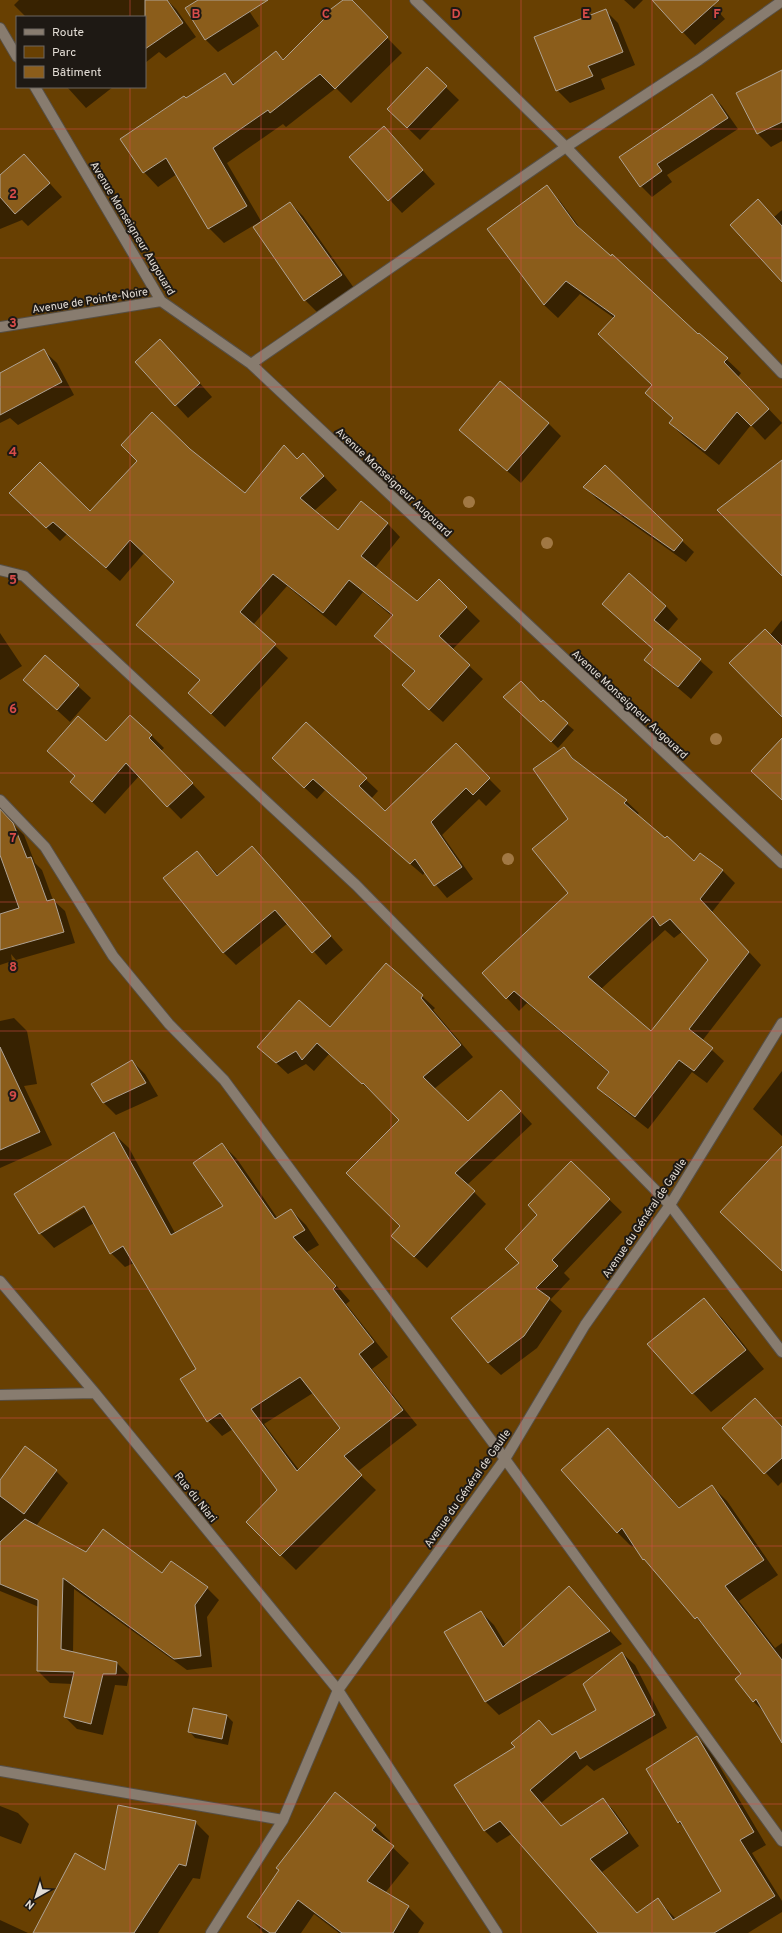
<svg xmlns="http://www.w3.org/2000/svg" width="782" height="1933" font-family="Overpass,sans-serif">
<rect width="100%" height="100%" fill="#3a3025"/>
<!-- green -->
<path fill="#684002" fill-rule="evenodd" d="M0,0H782V1933H0ZM17,17H145V87H17Z"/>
<!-- shadow -->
<path fill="#0007" fill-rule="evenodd" d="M19,0H167L176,9L196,37L166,58L159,52L145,63V17H26L14,5Z
M200,0H242L259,26L218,52L206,40Z
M344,0H350L402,53L351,103L336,88L286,127L283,124L227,163L261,221L224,243L209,228L177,174L158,187L144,172L187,99L225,74L235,85L276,53L284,60Z
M624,0H643L634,9Z
M653,0H708L725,19L695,45Z
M605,10L618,23L635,65L601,79L605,89L570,103L557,90Z
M427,69L459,100L420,140L388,109Z
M782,78V141L771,147L758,134L737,93Z
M67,87H113L86,108Z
M712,95L722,106L738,129L667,175L672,182L652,197L641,186L620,157Z
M384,127L435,184L402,213L350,157Z
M24,155L62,197L28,226L22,220L0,229V176Z
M546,187L560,201L586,236L698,335L700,334L741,373L738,377L782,423L765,440L751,425L719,465L684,437L670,423L674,419L614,318L580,294L558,318L544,305L489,229Z
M758,201L774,217L782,210V279Z
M290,203L303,216L354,288L318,313L305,300L255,227Z
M44,351L57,363L74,395L18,425L10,418L0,423V374Z
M173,353L212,397L188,418L176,405Z
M548,423L561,436L521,483L460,430Z
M284,446L298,460L303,454L337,490L314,511L338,531L387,523L400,537L375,568L417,603L439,581L480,621L452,650L483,679L443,722L417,699L415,672L376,636L393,617L363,592L336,626L287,586L253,625L288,658L225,727L189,693L200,681L138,625L175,582L144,553L120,581L67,534L60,541L24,506L90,512L190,450L245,495Z
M585,487L682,541L694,552L686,562L597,499Z
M603,604L666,606L678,619L667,632L713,672L691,699L645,660L653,649Z
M782,620V716L770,635Z
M0,633L22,666L0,680Z
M45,656L91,698L70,722L24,680Z
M505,697L542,703L574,730L558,748Z
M306,723L378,791L371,799L385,812L455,745L501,791L486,806L479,799L442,835L473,879L447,898L425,872L423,875L325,790L317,799L285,770Z
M151,735L164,748L161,751L205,797L181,819L139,776L105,814L71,782L106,743Z
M564,749L580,765L626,801L639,813L637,815L694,862L722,870L735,883L712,912L761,965L702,1041L724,1061L707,1083L692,1072L648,1129L611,1100L598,1088L609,1073L527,1003L519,1011L507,998L569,893V819ZM665,930L674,938L683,931L709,960L651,1033L601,989Z
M0,815L11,822L24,835L35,863L42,870L53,900L65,911L75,943L16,960L11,954L12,961L0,965Z
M197,852L219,876L264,861L343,950L326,965L288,923L236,965L223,952Z
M386,964L435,1008L433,1010L473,1057L434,1089L468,1122L513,1103L532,1124L467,1185L486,1204L427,1268L392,1236L401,1227V1120L376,1094L375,1095L329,1054L314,1071L306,1064L288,1074L259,1047L330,1028Z
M14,1018L27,1031L37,1084L24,1086L52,1145L0,1168V1021Z
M132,1061L145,1074L158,1096L116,1115L103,1102Z
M782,1071V1136L753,1109Z
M114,1134L129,1148L175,1233L224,1206L222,1144L237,1159L278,1219L291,1210L306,1225L319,1245L307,1252L350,1301L346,1304L388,1357L372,1369L417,1425L357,1472L376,1490L296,1570L247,1522L279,1490L233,1429L222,1436L208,1421L198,1369L134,1263L125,1267L111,1253L94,1223L54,1248L40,1233ZM88,1203L89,1205L42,1233V1231ZM313,1393L341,1428L299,1470L264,1424Z
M571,1163L622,1212L564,1273L570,1279L550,1300L562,1311L537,1348L501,1375L488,1363L520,1263L539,1215Z
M704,1300L722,1318L764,1369L711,1412L693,1393Z
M755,1399L782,1427V1482L778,1486L724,1428Z
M622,1444L680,1508L712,1486L727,1501L778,1575L739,1601L775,1648L782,1643V1741L766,1714L754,1702L761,1697L754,1701L742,1674L710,1633L644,1559L634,1545L632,1547L617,1532Z
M56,1471L68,1483L36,1526L87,1554L207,1588L219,1600L207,1617L212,1667L187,1670L74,1589L73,1653L117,1663L129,1675L127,1686L115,1685L103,1735L77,1729L65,1717L73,1684L50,1683L38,1671L39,1607L0,1591V1482Z
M582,1600L622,1644L499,1715L486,1702L446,1633L481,1612L494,1625L506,1645Z
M622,1653L635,1665L667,1728L594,1771L587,1765L541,1803L562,1827L603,1799L615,1812L639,1846L602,1872L638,1914L658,1900L676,1919L722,1891L687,1830L678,1822L697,1737L710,1750L766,1845L752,1853L782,1901V1912L748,1933H599L513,1833L497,1843L484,1830L516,1747L539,1721L554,1736L598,1710Z
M227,1716L233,1722L228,1745L195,1738L189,1731Z
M0,1806L18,1813L29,1824L21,1844L0,1836Z
M195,1822L209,1836L200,1879L193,1878L158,1933H33L106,1871Z
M375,1826L390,1841L389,1844L409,1863L385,1893L408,1907L424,1923L418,1933H339L314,1914L301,1933H264L248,1917Z
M0,1920L28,1933H0Z"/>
<!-- building -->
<path fill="#8b5d1b" stroke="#afa395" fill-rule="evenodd" d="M145,0H167L183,23L145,49Z
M198,0H268L205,40L185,8Z
M343,0H352L388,37L335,89L320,74L270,113L268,110L213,148L247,206L208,229L166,158L143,173L120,139L184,96L186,98L225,73L233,85L276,51L283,60L326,17L323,15Z
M652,0H719L682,33Z
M606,9L623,52L588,66L593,76L556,91L534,37Z
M427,67L447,86L407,128L387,109Z
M782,70V122L757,134L736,93Z
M712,94L728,118L657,164L662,171L640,187L619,157Z
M384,126L423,170L388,201L349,157Z
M24,154L50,183L15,214L0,197V175Z
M547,185L576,225L611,256L612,254L698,334L699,333L728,358L724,362L769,409L751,426L737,412L705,451L669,423L673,418L645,393L652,385L598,334L615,316L566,281L544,305L487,229Z
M758,199L782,226V282L730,225Z
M290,202L342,275L304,301L253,227Z
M160,339L200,383L175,406L135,362Z
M44,349L62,382L0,415V373Z
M500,381L549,423L507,471L459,430Z
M152,412L190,449L245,493L284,445L297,459L303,453L324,476L300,498L338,530L361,501L388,523L361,556L417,601L439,579L467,607L439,636L470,665L429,710L402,685L415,671L374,636L393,615L349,580L323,613L273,574L240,612L276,644L211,714L188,693L200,680L136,625L174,582L130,540L106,568L53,522L46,528L9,493L40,462L90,511L137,461L121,445Z
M782,460V576L717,510Z
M605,465L683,540L674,551L583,487Z
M629,573L666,606L654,620L701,659L678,687L644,660L653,649L602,604Z
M765,629L782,646V717L729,663Z
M45,655L79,685L57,710L23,680Z
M521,681L541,702L543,700L568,723L551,742L503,697Z
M130,715L152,735L149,738L193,783L167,807L126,763L92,802L70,782L75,776L47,751L78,716L106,741Z
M306,722L367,778L359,786L385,811L456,743L490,778L473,795L466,788L431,822L462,867L434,886L415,859L410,864L313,779L304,788L272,758Z
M782,738V800L751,771Z
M564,747L572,758L627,800L624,803L665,838L667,836L694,861L700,853L723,870L700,899L749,952L689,1029L713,1048L694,1071L679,1060L635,1117L597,1088L609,1072L514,991L506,999L482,973L568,893L532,849L568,819L533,769ZM653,916L660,926L670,919L708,960L651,1031L588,977Z
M0,809L13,823L27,858L31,857L47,901L54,899L64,932L0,950V914L19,908L0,855Z
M252,846L331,936L312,953L275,910L223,953L163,878L197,851L217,876Z
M386,963L423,995L421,998L461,1045L423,1077L468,1121L501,1090L521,1111L455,1173L475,1191L414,1257L391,1236L400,1226L346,1173L399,1120L363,1083L362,1084L317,1043L302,1060L296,1051L276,1063L257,1047L299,1000L330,1027Z
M0,1047L40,1132L0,1150Z
M132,1060L146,1083L103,1103L91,1084Z
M114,1132L171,1235L223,1206L193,1163L222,1143L275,1219L291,1209L305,1230L293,1237L336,1286L333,1289L374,1342L359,1354L403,1410L344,1456L362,1475L280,1556L246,1522L277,1490L220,1413L207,1422L180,1379L196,1369L123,1246L110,1254L84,1206L39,1234L14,1194ZM300,1377L340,1428L297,1471L251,1409Z
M782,1146V1271L720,1212Z
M571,1161L610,1199L552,1260L558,1266L536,1288L550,1298L524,1336L488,1363L451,1318L519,1263L505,1249L537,1215L528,1205Z
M704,1298L746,1350L692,1394L647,1344Z
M755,1398L782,1427V1458L764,1474L722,1428Z
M608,1428L679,1508L712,1485L764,1560L725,1586L782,1660V1743L756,1699L753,1702L735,1679L741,1674L697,1617L695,1619L644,1559L643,1560L622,1528L617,1533L561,1470Z
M25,1446L57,1470L24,1514L0,1496V1480Z
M25,1519L86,1552L103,1529L162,1573L171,1561L208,1587L195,1605L201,1656L174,1659L63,1578L61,1649L117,1662L116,1674H103L91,1724L64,1717L74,1672L37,1671L38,1600L0,1584V1542Z
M569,1586L610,1631L485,1702L444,1632L481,1611L503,1647Z
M622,1652L655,1715L580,1759L576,1751L530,1790L561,1826L603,1798L628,1833L590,1859L637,1913L658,1898L673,1920L721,1891L680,1821L678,1823L646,1769L697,1736L754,1832L740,1840L775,1896L714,1933H598L500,1821L484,1831L454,1785L515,1747L511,1743L539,1720L552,1735L596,1710L583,1684Z
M193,1708L227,1715L222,1739L188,1732Z
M335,1792L376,1825L372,1830L394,1846L367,1881L409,1906L393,1933H342L298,1900L275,1933H270L247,1917L279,1870L276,1868Z
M118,1805L196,1821L186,1866L179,1864L134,1933H33L75,1853L105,1870Z"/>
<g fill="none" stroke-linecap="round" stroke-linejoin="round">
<!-- minor casing -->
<g stroke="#574f45" stroke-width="12">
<path id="minor" d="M415,0L566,147L782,373
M0,28L17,57
M35,87L161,301L251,364L782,863
M0,327L161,301
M251,364L566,147L699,60L782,1
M0,570L24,576L356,885L670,1205L782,1352
M0,800L45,847L113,956L169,1024L224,1080L505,1459L782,1841
M0,1281L95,1393
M0,1395L95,1393L338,1690L497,1933
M0,1771L283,1820
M211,1933L283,1820L338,1690L505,1459L585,1325L670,1205L782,1023"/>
</g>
<!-- minor -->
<use href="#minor" stroke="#887c6f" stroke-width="10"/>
</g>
<!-- trees -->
<g fill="#a17843">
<circle cx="469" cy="502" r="6"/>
<circle cx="547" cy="543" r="6"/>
<circle cx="716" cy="739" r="6"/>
<circle cx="508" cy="859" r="6"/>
</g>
<!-- grid -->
<path fill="none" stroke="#d84c4a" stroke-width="1" stroke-opacity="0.55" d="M130,0V17M261,0V1933M391,0V1933M521,0V1933M652,0V1933M130,87V1933M0,129H782M0,258H782M0,387H782M0,515H782M0,644H782M0,773H782M0,902H782M0,1031H782M0,1160H782M0,1289H782M0,1418H782M0,1546H782M0,1675H782M0,1804H782"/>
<g text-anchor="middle" stroke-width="4" stroke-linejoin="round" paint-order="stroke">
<!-- street labels -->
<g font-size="11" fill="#e2dcd4" stroke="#1e1914">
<text transform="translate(133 228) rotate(59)" y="4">Avenue Monseigneur Augouard</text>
<text transform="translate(90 300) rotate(-9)" y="4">Avenue de Pointe-Noire</text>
<text transform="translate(394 482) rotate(43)" y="4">Avenue Monseigneur Augouard</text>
<text transform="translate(630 704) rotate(43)" y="4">Avenue Monseigneur Augouard</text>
<text transform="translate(644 1218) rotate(-56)" y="4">Avenue du Général de Gaulle</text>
<text transform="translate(467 1488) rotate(-55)" y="4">Avenue du Général de Gaulle</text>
<text transform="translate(196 1497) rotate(51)" y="4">Rue du Niari</text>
</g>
</g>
<g font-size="13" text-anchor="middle" font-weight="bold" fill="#d84c4a" stroke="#1e1914" stroke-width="4" stroke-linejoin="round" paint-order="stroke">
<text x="196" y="18">B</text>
<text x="326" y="18">C</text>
<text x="456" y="18">D</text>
<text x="586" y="18">E</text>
<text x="717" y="18">F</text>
<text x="13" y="198">2</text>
<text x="13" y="327">3</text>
<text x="13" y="456">4</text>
<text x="13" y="584">5</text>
<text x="13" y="713">6</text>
<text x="13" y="842">7</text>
<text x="13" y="971">8</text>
<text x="13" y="1100">9</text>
</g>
<!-- legend -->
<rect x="16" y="16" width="130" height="72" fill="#1e1914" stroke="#6c6761"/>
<rect x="24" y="29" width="20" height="6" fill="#887c6f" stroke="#6c6761"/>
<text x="52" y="36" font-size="12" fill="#e2dcd4">Route</text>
<rect x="24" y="46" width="20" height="12" fill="#684002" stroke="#6c6761"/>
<text x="52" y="56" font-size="12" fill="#e2dcd4">Parc</text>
<rect x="24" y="66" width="20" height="12" fill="#8b5d1b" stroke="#6c6761"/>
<text x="52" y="76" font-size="12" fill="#e2dcd4">Bâtiment</text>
<!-- north arrow -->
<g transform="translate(36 1897) rotate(219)" stroke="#1e1914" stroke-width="3" paint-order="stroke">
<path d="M0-3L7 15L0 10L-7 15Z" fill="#e2dcd4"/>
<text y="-6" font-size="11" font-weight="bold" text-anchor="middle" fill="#e2dcd4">N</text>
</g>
</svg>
